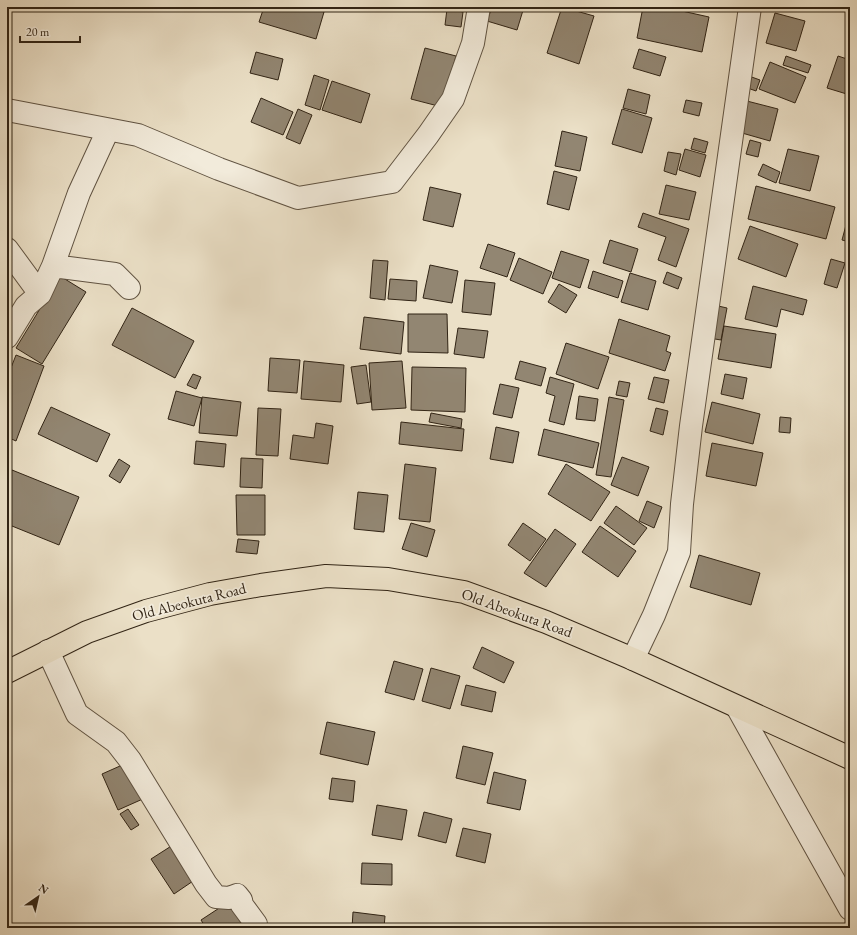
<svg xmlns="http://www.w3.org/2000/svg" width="857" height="935" font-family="'EB Garamond',serif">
<rect width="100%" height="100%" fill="#ebe0c7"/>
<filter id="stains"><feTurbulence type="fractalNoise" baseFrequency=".005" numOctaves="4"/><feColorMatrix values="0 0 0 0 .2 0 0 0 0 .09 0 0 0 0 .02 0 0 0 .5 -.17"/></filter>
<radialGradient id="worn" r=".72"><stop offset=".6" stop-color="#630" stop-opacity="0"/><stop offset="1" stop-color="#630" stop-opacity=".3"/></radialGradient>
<!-- building -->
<path fill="#928672" stroke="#312415" d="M264,7H308L324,12L316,39L259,22Z
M492,7H524L517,30L487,21Z
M562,7L594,16L579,64L547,53Z
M643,7H664L709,17L702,52L637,38Z
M447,9L463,12L461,27L445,25Z
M775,13L805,21L796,51L766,43Z
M425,48L456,56L442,107L411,99Z
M639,49L666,57L660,76L633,68Z
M256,52L283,59L278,80L250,73Z
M786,56L811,65L808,73L783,65Z
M838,56L850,60V95L827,88Z
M770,62L806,77L795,103L759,89Z
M314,75L329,80L320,110L305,105Z
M746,75L760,80L756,91L742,86Z
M332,81L370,94L361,123L322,110Z
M628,89L650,95L646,114L623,108Z
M261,98L293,112L283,135L251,122Z
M686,100L702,103L699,116L683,112Z
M743,100L778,109L770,141L735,131Z
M298,109L312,115L300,144L286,138Z
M622,109L652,118L642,153L612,144Z
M562,131L587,137L580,171L555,166Z
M694,138L708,142L705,153L691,149Z
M750,140L761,143L758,157L746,154Z
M685,149L706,155L700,177L679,170Z
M788,149L819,156L810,191L779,183Z
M668,152L681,154L676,175L664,171Z
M850,161V188L846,187Z
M763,164L780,172L776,183L758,175Z
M554,171L577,177L569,210L547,204Z
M666,185L696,192L689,220L659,214Z
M756,186L835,207L826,239L748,219Z
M430,187L461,194L453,227L423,220Z
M850,210V242L842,240Z
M643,213L689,229L676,267L658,260L666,237L638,227Z
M750,226L798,244L786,277L738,259Z
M610,240L638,249L631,272L603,263Z
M488,244L515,253L507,277L480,268Z
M561,251L589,260L580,288L552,278Z
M519,258L552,272L543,294L510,280Z
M831,259L845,263L837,288L824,284Z
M373,260L388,261L385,300L370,298Z
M430,265L458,271L452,303L423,298Z
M593,271L623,281L618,298L588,288Z
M667,272L682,278L678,289L663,283Z
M630,273L656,281L648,310L621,302Z
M60,276L86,292L42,364L16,348Z
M390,279L417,281L416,301L388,299Z
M465,280L495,283L491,315L462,312Z
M559,284L577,295L566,313L548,302Z
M753,286L807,300L803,315L781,309L777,327L745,319Z
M714,305L727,308L721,340L709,338Z
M132,308L194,341L175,378L112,345Z
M408,314H447L448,353L408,352Z
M364,317L404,322L401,354L360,349Z
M619,319L670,336L666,351L671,353L665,371L609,353Z
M724,326L776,334L771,368L718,359Z
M458,328L488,331L484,358L454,354Z
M566,343L609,357L598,389L556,374Z
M16,355L44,366L16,441L7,437V378Z
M270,358L300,360L297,393L268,391Z
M304,361L344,365L341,402L301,399Z
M402,361L406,408L372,410L369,363Z
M520,361L546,368L541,386L515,379Z
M366,365L371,402L357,404L351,367Z
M412,367L466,368L465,412L411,410Z
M193,374L201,377L196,389L187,385Z
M725,374L747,378L743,399L721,394Z
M550,377L574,384L564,425L549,421L555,396L546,393Z
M654,377L669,380L664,403L648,399Z
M619,381L630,383L627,397L616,395Z
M500,384L519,388L512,418L493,414Z
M176,391L202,398L194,426L168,419Z
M579,396L598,399L595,421L576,419Z
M202,397L241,402L237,436L199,433Z
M609,397L624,400L611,477L596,475Z
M712,402L760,414L753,444L705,432Z
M51,407L110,434L97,462L38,434Z
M258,408L281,409L278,456L256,455Z
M656,408L668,411L663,435L650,431Z
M431,413L462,419L461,428L429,422Z
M780,417L791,418L790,433L779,432Z
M401,422L464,429L462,451L399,444Z
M316,423L333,426L328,464L290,459L293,435L314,438Z
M496,427L519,432L513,463L490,459Z
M544,429L599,443L593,468L538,455Z
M196,441L226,444L224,467L194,464Z
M712,443L763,453L756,486L706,476Z
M622,457L649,467L638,496L611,485Z
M241,458L263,459L262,488L240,487Z
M119,459L130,466L120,483L109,476Z
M405,464L436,468L430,522L399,519Z
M566,464L610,492L591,521L548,494Z
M12,470L79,497L59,545L7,524V481Z
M358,492L388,495L384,532L354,529Z
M236,495H265V535H237Z
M647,501L662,507L654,528L639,521Z
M616,506L647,528L634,545L604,523Z
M411,523L435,530L427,557L402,549Z
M523,523L546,539L530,561L508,545Z
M600,526L636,551L618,577L582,552Z
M555,529L576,544L546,587L524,573Z
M238,539L259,541L257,554L236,552Z
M699,555L760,573L751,605L690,587Z
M482,647L514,662L504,683L473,668Z
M394,661L423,669L414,700L385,692Z
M431,668L460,676L450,709L422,701Z
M466,685L496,692L492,712L461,705Z
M327,722L375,732L368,765L320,754Z
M463,746L493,753L485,785L456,778Z
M129,762L145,798L118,810L102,774Z
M494,772L526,780L520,810L487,803Z
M332,778L355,781L353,802L329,799Z
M377,805L407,810L402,840L372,835Z
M128,809L139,825L131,830L120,814Z
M424,812L452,819L446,843L418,836Z
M463,828L491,834L485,863L456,856Z
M176,843L199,877L174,894L151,859Z
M362,863L392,864V885L361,884Z
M233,899L250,924L244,928H206L201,920Z
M353,912L385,916L384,928H352Z"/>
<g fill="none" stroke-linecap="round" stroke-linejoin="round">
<!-- minor casing -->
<g stroke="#605342" stroke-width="24">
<path id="minor" d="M7,110L138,135L219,169L298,198L392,182L428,135L453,99L473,43L479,7
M7,249L40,294
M53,266L115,274L129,288
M7,337L26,306L40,294L53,266L79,193L108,130
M48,651L77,714L116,742L130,760L206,884L216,897L229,898L237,895L241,900L242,905L256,924L253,928
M633,659L654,615L679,552L682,504L691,426L750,7
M737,707L850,909"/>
</g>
<!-- trunk casing -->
<g stroke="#312415" stroke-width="24">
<path id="trunk" d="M7,672L87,632L146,611L210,594L261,585L326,576L388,579L464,592L546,622L633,659L850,758"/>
</g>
<!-- minor -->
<use href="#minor" stroke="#f2ebdb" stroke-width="22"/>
<!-- trunk -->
<use href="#trunk" stroke="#ebe0c7" stroke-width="22"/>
</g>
<g text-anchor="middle" stroke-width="3.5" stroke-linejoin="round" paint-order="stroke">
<!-- street labels -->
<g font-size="15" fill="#312415" stroke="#f2ebdb">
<text transform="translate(189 602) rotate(-14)" y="5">Old Abeokuta Road</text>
<text transform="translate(517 613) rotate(20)" y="5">Old Abeokuta Road</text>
</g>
</g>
<!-- margin -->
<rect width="857" height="935" fill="none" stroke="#ebe0c7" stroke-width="24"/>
<rect x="8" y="8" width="841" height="919" fill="none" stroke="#312415" stroke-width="2"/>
<rect x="12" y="12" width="833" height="911" fill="none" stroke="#312415"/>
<!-- north arrow -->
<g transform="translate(38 897) rotate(34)" stroke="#f2ebdb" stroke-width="3" paint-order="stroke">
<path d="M0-3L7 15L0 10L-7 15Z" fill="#312415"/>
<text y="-6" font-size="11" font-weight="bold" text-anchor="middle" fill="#312415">N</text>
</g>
<!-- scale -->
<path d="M20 36v6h60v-6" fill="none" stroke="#312415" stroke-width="2"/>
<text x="26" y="36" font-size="12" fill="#312415" stroke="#f2ebdb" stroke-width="3" paint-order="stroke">20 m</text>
<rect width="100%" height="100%" filter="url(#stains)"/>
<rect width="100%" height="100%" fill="url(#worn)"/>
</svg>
